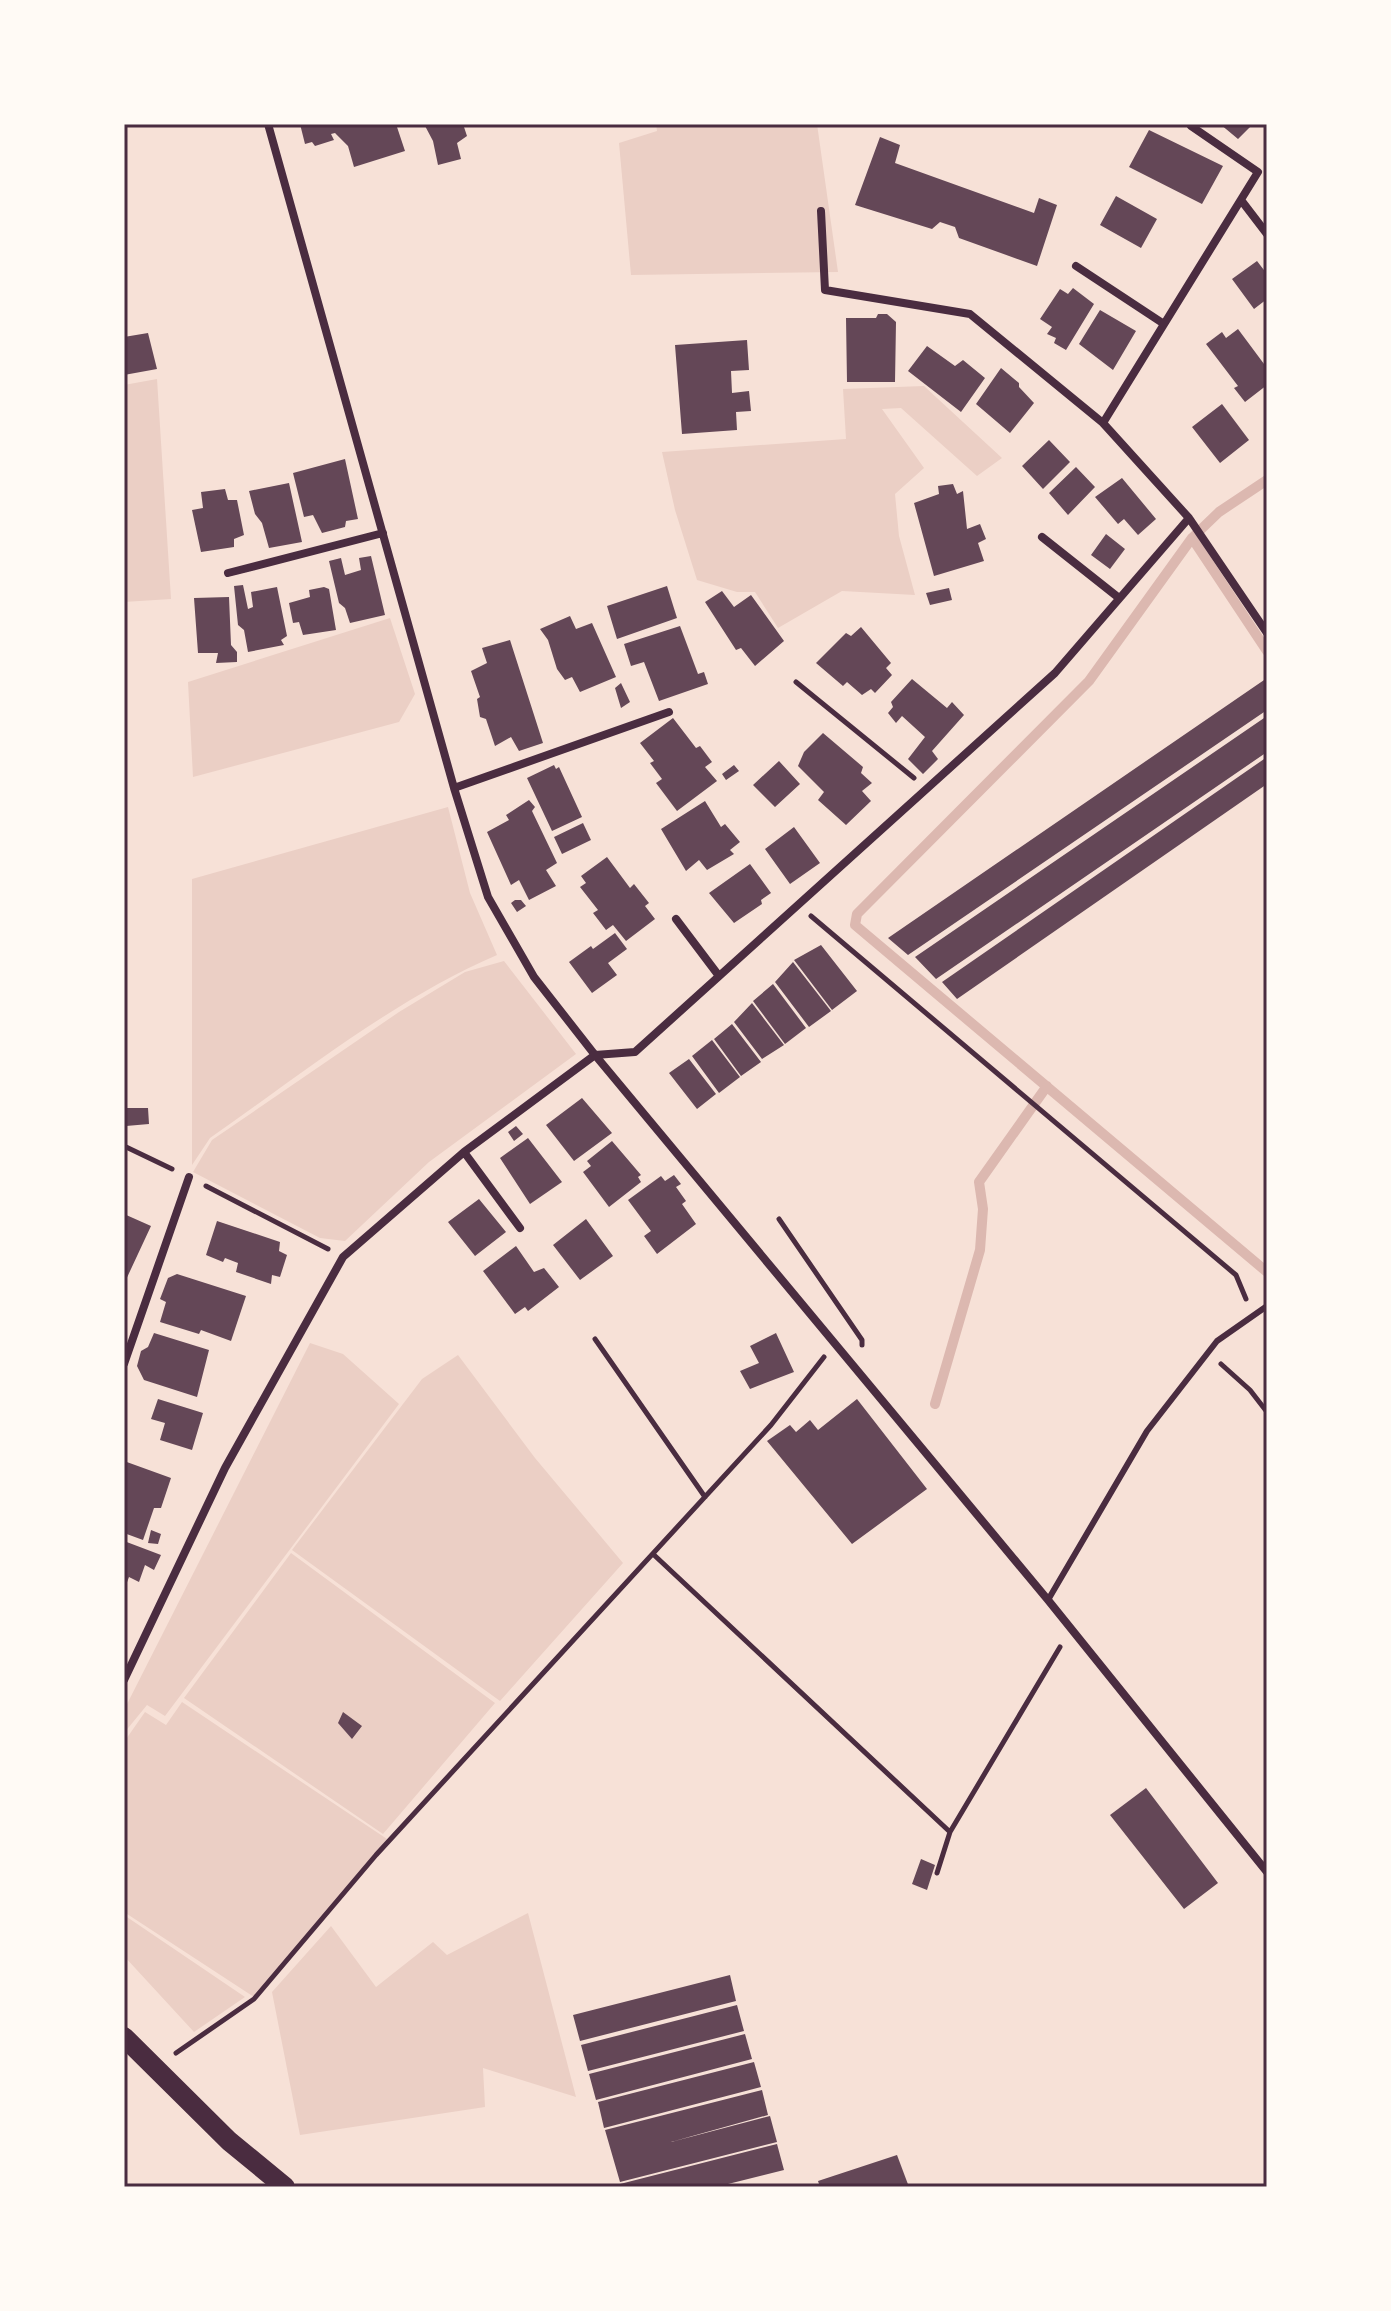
<svg xmlns="http://www.w3.org/2000/svg" width="1391" height="2311" font-family="Quicksand,sans-serif">
<rect width="100%" height="100%" fill="#f7e1d7"/>
<!-- green -->
<path fill="#ebcfc5" d="M656,124H817L838,272L631,275L619,143L657,131Z
M157,379L171,599L124,602V385Z
M924,386L1002,458L977,476L901,408L882,409L924,468L895,494L899,536L915,595L842,591L778,628L755,592H737L697,580L675,510L662,452L846,439L843,389Z
M390,618L415,694L399,722L193,777L188,682Z
M448,807L470,893L497,955C393,1000 302,1074 210,1138L192,1165V879Z
M504,961L576,1054L429,1162L345,1241L320,1238L193,1172L212,1140L399,1012L465,972Z
M310,1343L343,1354L399,1404L165,1716L147,1705L124,1733V1710Z
M458,1355L535,1458L623,1563L500,1701L292,1550L422,1379Z
M291,1553L495,1703L383,1834L184,1698Z
M182,1702L387,1839L254,1997L124,1912V1742L145,1712L166,1725Z
M528,1913L576,2097L483,2068L485,2107L300,2135L272,1992L331,1926L376,1987L433,1942L447,1955Z
M124,1915L245,1997L194,2032L124,1956Z"/>
<g fill="none" stroke-linecap="round" stroke-linejoin="round">
<!-- stream -->
<path stroke="#dcb8b0" stroke-width="10" d="M1267,480L1219,512L1192,538L1089,681L857,914L855,925L1267,1272
M1192,538L1267,651
M935,1404L980,1250L983,1209L979,1182L1047,1086"/>
</g>
<!-- building -->
<path fill="#644757" d="M300,124H396L405,151L354,167L348,146L335,133L331,134L334,140L315,146L312,142L305,144Z
M424,124H463L467,136L457,143L461,159L438,165L433,141Z
M1220,124H1253L1238,139Z
M1149,130L1223,166L1202,204L1129,167Z
M880,137L900,145L895,163L1034,213L1039,198L1057,205L1037,266L959,238L955,227L940,222L932,229L855,205Z
M1116,196L1157,219L1141,248L1100,225Z
M1257,261L1267,274V299L1254,309L1232,279Z
M1073,288L1094,304L1066,350L1054,343L1056,338L1047,334L1052,327L1040,319L1060,289L1068,294Z
M1100,310L1136,331L1113,370L1079,344Z
M878,314H887L896,322L895,382H847L846,318H876Z
M1238,329L1267,368V385L1245,402L1234,388L1238,386L1206,344L1222,332L1226,338Z
M148,333L157,369L124,375V337Z
M747,340L749,370L731,371L732,393L749,391L751,411L736,412L737,430L682,434L675,345Z
M927,346L955,366L963,360L985,378L961,412L908,371Z
M1001,368L1019,383V387L1034,403L1010,433L976,404Z
M1222,404L1249,440L1220,463L1192,427Z
M1049,440L1070,462L1043,489L1022,466Z
M345,459L358,519L346,521L345,527L322,533L313,515L304,517L293,473Z
M1076,467L1095,487L1068,515L1049,493Z
M1122,478L1156,519L1138,535L1124,519L1118,524L1095,497Z
M289,483L302,542L269,548L262,523L255,514L249,491Z
M953,484L957,494L963,491L967,529L980,524L986,539L978,543L984,561L934,576L914,503L939,494L938,486Z
M225,489L228,500H237L244,535L234,539V547L201,552L192,510L203,508L201,492Z
M1106,534L1125,549L1110,569L1091,555Z
M371,556L385,615L350,623L345,608L339,603L329,561L341,558L345,575L361,570L359,558Z
M243,585L248,609L253,607L251,592L277,587L287,636L281,640L284,645L248,652L244,630L238,625L234,586Z
M667,586L677,618L617,639L607,606Z
M324,587L329,589L336,630L303,635L299,622L293,623L289,603L310,597L309,590Z
M949,588L952,600L930,605L926,593Z
M722,591L734,607L751,595L784,641L755,666L741,648L736,650L705,602Z
M229,597L231,645L237,652V662L216,663L218,653H198L194,598Z
M570,616L576,629L592,623L616,677L580,692L572,677L565,680L557,669L548,640L540,629Z
M680,626L698,674L704,672L708,684L659,701L644,662L631,666L624,644Z
M861,627L891,663L886,668L892,675L875,693L871,689L862,695L847,682L843,686L816,663L846,633L851,636Z
M510,640L543,743L519,751L511,737L495,746L486,719L480,717L477,699L480,697L471,671L487,663L482,648Z
M1267,678V710L908,955L888,938Z
M912,679L947,708L952,702L964,715L932,751L938,759L923,774L908,759L925,737L902,716L896,723L888,713L893,707L891,702Z
M621,683L630,702L621,708L615,688Z
M1267,716V752L936,979L915,957Z
M673,718L696,748L700,746L712,762L705,767L717,781L677,811L656,783L662,779L650,763L654,761L640,743Z
M823,733L863,767L861,773L872,783L862,791L871,801L846,825L818,800L824,792L798,766L804,752Z
M1267,757V784L957,999L942,982Z
M779,761L800,784L775,807L753,785Z
M554,765L556,769L559,767L582,817L552,831L527,778Z
M734,765L739,771L726,780L722,774Z
M529,800L535,807L532,811L557,863L546,870L556,886L529,900L519,880L511,885L487,832L509,820L506,815Z
M705,801L721,827L725,824L740,842L730,850L734,854L707,870L699,860L686,871L661,829Z
M583,823L591,840L562,854L554,837Z
M794,827L820,863L790,884L765,849Z
M607,857L630,888L634,884L649,903L645,906L655,919L626,941L613,925L606,930L593,913L598,910L580,887L586,883L581,876Z
M750,864L771,893L761,900L762,904L734,923L709,893Z
M515,900H521L526,906L517,912L511,903Z
M615,933L627,949L608,963L617,975L592,993L569,962L591,946L593,949Z
M821,945L857,991L832,1010L794,960Z
M793,962L831,1011L809,1027L775,982Z
M773,984L806,1028L785,1044L753,1001Z
M752,1003L784,1045L762,1059L734,1022Z
M732,1024L761,1062L741,1076L714,1039Z
M712,1040L740,1077L719,1093L692,1056Z
M689,1059L716,1094L697,1109L669,1073Z
M582,1098L612,1133L574,1161L546,1125Z
M125,1108H148L149,1124L126,1126Z
M516,1126L523,1134L514,1141L508,1132Z
M528,1138L562,1182L530,1204L500,1158Z
M612,1141L641,1175L638,1177L641,1182L609,1207L583,1172L591,1166L587,1161Z
M674,1175L681,1184L676,1187L686,1201L682,1204L696,1224L657,1254L644,1236L651,1231L628,1200L661,1176L665,1181Z
M479,1199L506,1232L475,1256L448,1222Z
M124,1214L151,1226L124,1284Z
M586,1219L613,1256L580,1280L553,1245Z
M217,1221L280,1242L279,1251L287,1255L280,1277L272,1275L271,1284L236,1272L238,1263L225,1258L223,1262L206,1255Z
M516,1246L534,1272L544,1268L559,1287L528,1311L525,1307L515,1314L483,1271Z
M177,1274L246,1296L231,1341L201,1330L199,1334L160,1322L166,1302L160,1299L168,1278Z
M154,1333L209,1350L197,1397L144,1380L137,1366L141,1351L148,1347Z
M776,1333L794,1372L750,1389L740,1371L759,1363L750,1346Z
M158,1399L203,1413L192,1450L160,1440L165,1423L151,1419Z
M857,1399L927,1489L852,1544L767,1441L790,1425L796,1432L810,1420L818,1430Z
M124,1461L171,1478L161,1508H154L143,1540L124,1533L127,1497H124Z
M151,1530L161,1534L158,1544L148,1543Z
M124,1541L161,1555L154,1570L145,1565L139,1582L129,1577L126,1585L124,1584Z
M343,1712L362,1726L352,1739L338,1723Z
M1146,1788L1218,1883L1184,1909L1110,1815Z
M921,1859L935,1865L927,1890L912,1884Z
M730,1975L736,2001L580,2041L573,2015Z
M737,2005L744,2031L588,2071L581,2045Z
M745,2034L752,2059L596,2100L589,2074Z
M754,2062L761,2087L604,2128L598,2102Z
M762,2090L768,2115L671,2142L770,2116L777,2142L620,2182L605,2130Z
M777,2144L784,2170L716,2187H621L620,2184Z
M897,2155L909,2187H820L818,2181Z"/>
<g fill="none" stroke-linecap="round" stroke-linejoin="round">
<!-- path -->
<path stroke="#4a2c40" stroke-width="5" d="M796,682L914,778
M811,916L1236,1275L1246,1299
M124,1146L172,1169
M206,1186L328,1249
M779,1219L862,1340V1345
M595,1339L705,1497
M1221,1364L1250,1390L1267,1412
M653,1554L950,1832L1060,1647
M937,1873L950,1832
M176,2053L254,1999L376,1855L771,1425L824,1357"/>
<!-- service -->
<path stroke="#4a2c40" stroke-width="6" d="M1048,1600L1147,1431L1217,1341L1267,1306"/>
<!-- minor -->
<path stroke="#4a2c40" stroke-width="8" d="M268,124L454,788L488,897L534,977L595,1055L1048,1600L1267,1872
M1241,200L1267,234
M821,211L825,290L970,314L1103,423L1189,518L1267,633
M1076,266L1164,324
M1103,423L1258,172L1191,126
M1042,537L1119,598
M228,573L383,533
M454,788L669,712
M676,919L719,976
M464,1152L520,1228
M124,1364L189,1177
M124,1680L225,1468L343,1257L464,1152L595,1055L635,1052L1055,673L1189,518"/>
<!-- primary -->
<path stroke="#4a2c40" stroke-width="20" d="M124,2037L229,2141L285,2187"/>
</g>
<!-- border -->
<rect width="1391" height="2311" fill="none" stroke="#fffaf5" stroke-width="252"/>
<rect x="126" y="126" width="1139" height="2059" fill="none" stroke="#4a2c40" stroke-width="3"/>
</svg>
